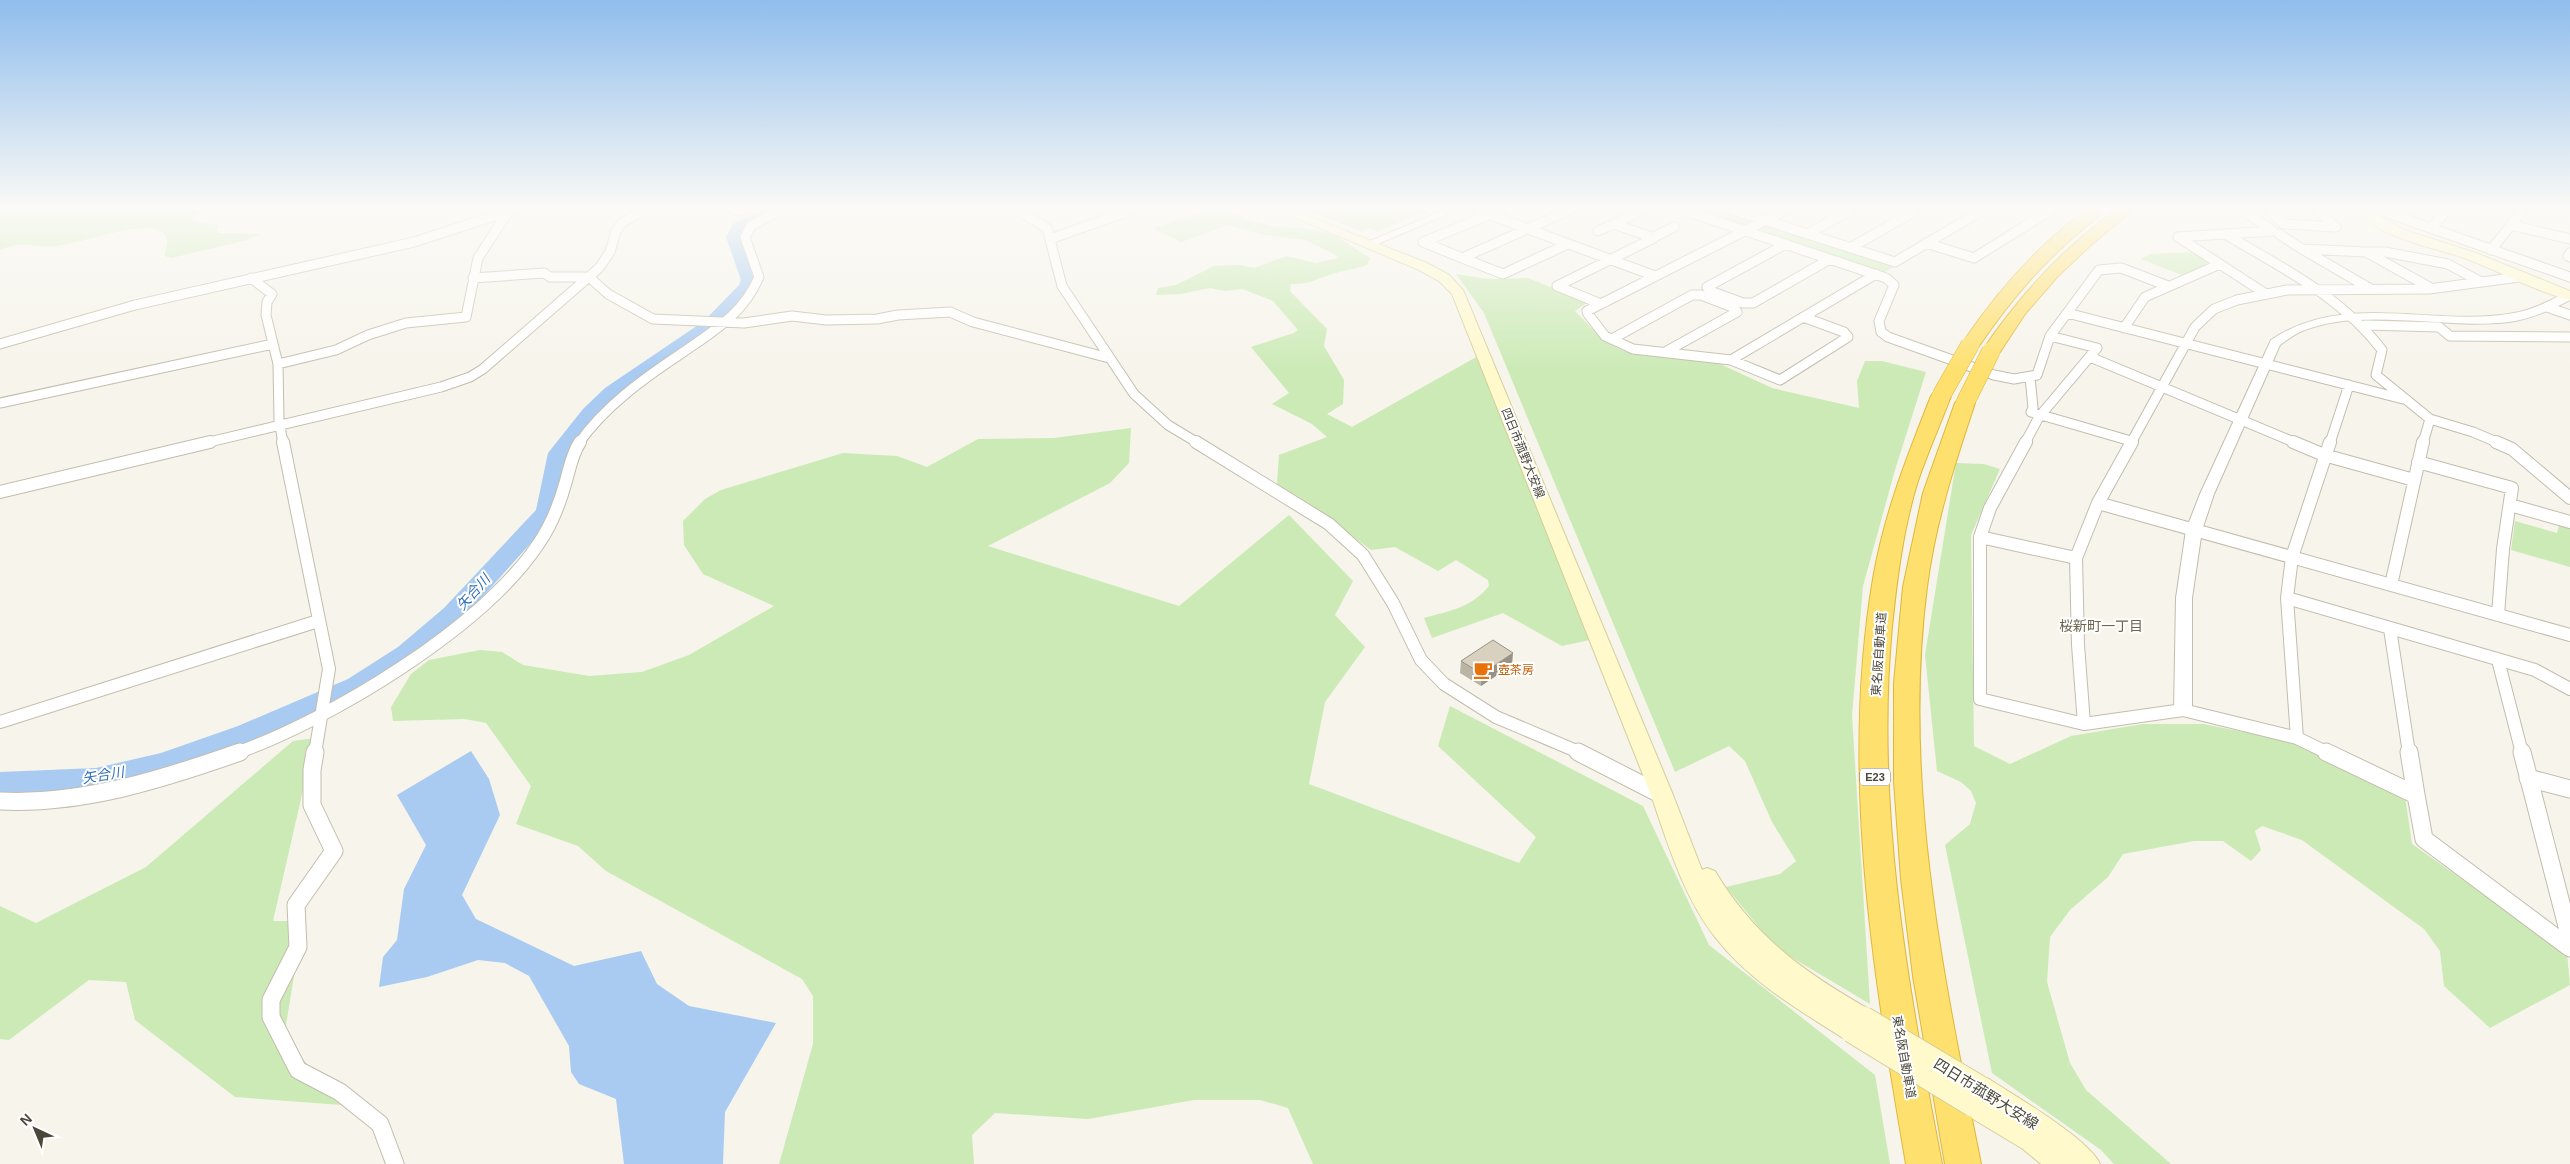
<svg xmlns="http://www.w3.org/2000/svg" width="2570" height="1164" font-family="Arial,'Noto Sans JP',sans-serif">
<rect width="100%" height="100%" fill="#f6f4eb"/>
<!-- green -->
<path fill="#cbeab5" d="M0,210H208L195,216L191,221L219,225L216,229L219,233L261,234L247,240L171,258L165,256C165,246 173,237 158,230C139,221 78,244 56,246C33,249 25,239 0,250Z
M1212,210C1234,210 1240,218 1259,223C1280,229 1303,226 1324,232C1342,236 1354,250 1370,258L1367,265C1356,269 1344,270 1332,274C1317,279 1307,285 1291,284L1290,291L1327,329L1324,346L1344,380L1343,404L1327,414L1352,427L1478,356L1590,640L1562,646L1503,613L1432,638L1424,618C1449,611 1471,608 1489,586L1488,580L1456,560L1438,571L1395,547L1371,550L1310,505L1277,484L1279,455L1327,437L1312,424L1272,404L1289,393L1251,347L1294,333L1298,330L1273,301L1242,289L1225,291L1210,288L1180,294L1156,295L1158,288L1176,285L1214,266L1240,265L1254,268L1286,256L1315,263L1335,259L1338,256L1306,240L1264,235L1228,225L1181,242L1153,228Z
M1305,210H1430L1377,231L1369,228L1361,231Z
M1688,210H1727L1755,221L1744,226Z
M1767,222L1896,265L1882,274L1755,231Z
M2194,252L2213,264L2184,276L2141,259L2151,254Z
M1456,274L1488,279L1528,278L1588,302L1575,311L1604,341L1623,351L1718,363L1772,388L1859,408L1857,381L1865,361H1882L1926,372L1895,470L1863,586L1852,715L1870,1004L1776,948L1726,887L1780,874L1796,861L1772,822L1745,761L1729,746L1675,772L1484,313Z
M1131,428L1129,463L1110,483L988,546L1179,606L1289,515L1353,581L1335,615L1365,647L1325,702L1309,784L1519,863L1536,837L1438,746L1450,706L1643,806L1709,945L1875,1075L1890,1164H1313L1288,1108L1260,1100H1194L1088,1119L995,1113L972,1135L974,1164H779L813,1044V996L802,979L606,871L578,846L516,824L531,786L486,723L465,719L393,721L391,707L411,674L429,660L480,650L502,652L523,665L589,676L642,672L689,655L774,606L703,574L684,545L683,521L705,499L721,490L843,453L897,456L927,467L978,439L1054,438Z
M1956,463L1984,464L2000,469L1971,535L1974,746L2010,764L2071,736L2143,724H2203L2294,742L2405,796L2412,844L2567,953L2570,985L2490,1028L2444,986L2440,951L2424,929L2302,840L2262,826L2255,831L2261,850L2251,861L2223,841H2194L2123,854L2108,877L2070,910L2050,937L2047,982L2070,1063L2086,1090L2171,1164H2114L2101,1150L1992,1073L1945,845L1970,824L1976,803L1971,791L1961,782L1937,771L1925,655Z
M2515,521L2557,533L2560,521L2570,523V567L2511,550Z
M315,738L273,921H303L284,1037L342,1105L235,1097L135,1020L126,982L89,980L9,1040L0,1039V906L36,923L146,867L293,741Z"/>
<!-- water -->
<path fill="#a9cbf2" d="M471,751L489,779L500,815L462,895L476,919L574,966L641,951L657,984L689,1006L776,1023L725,1112L723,1164H624L616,1099L579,1084L571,1072L569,1046L529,976L505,963L478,960L427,977L379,987L383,957L397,940L404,889L426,845L397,795Z"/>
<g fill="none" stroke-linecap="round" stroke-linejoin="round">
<!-- river -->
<path fill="#a9cbf2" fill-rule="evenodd" d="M761,210H781L746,231L744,237L759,280L753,291L718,329L619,396L597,417L570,454L559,511L555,516L462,620L416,659L368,691L258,740L166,772L96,790L0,794V772L96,768L161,753L238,726L348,679L398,647L444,608L536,510L548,453L583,409L605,388L704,321L739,285L741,280L726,237L733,224Z"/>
<!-- minor-far2 casing -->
<g stroke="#c2bdad" stroke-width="11">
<path id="minor-far2" d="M733,210L741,211
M1017,210L1047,228L1062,286L1134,394L1168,425L1198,443
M1477,210L1655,276
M1501,210L1423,242L1462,258L1570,210
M1683,210L1886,278L1894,285L1879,321L1881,332L1888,337L1994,375L2014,379L2037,375L2050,336L2099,270L2121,268L2168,286
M1733,210L1895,262L1983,210
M1786,210L1587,311L1588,314L1605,336L1633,349L1731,360L1876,274
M2268,210L2284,224L2336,227L2317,210
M2379,210L2570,277
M2511,225L2570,239
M2431,228L2447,210
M1598,231L1614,224
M1807,234L1851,210
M2225,234C2282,268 2341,296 2382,350L2376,375L2430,419L2473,432L2499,443
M2279,234L2302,249
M1654,237L1674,227
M2178,237L2273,231L2242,210
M2178,237L2266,294
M1050,239L1132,210
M1926,243L1974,258L2051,210
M1786,244L1707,287L1710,291L1743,303H1753L1830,259
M1850,248L1917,210
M2491,250L2523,210
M2369,252H2385L2448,264L2481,282
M2570,253L2568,256L2570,257
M1462,258L1503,274L1568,244
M251,278L272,294L267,302L266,315L278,364L279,421L283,443
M473,278L544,273L550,277H589L608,294L653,319L744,323L792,316L826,320L877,319L898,315L950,312L973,322L1109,358
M2369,288L2302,249L2366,252L2431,288
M1601,304L1557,286L1654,238L1614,224L1641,210
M2547,307L2570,315
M2067,313L2403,399
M2365,325L2439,327L2450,336L2570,337
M2124,328L2145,297L2220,264
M1612,339L1692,295H1701L1735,308L1737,312L1667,351
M0,344L135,305L414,242L513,210
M2090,357L2296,443
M1731,360L1780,380L1848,337L1844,332L1803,317
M278,364L336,350L368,335L406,323L466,317L478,258L508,212
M2030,377L2033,408L2031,412L2131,441
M0,403L273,344
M205,443L441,387L470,377L483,369L599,268L610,252L616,231L622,223L644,210
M579,443C604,407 643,379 679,355C712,332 743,315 759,277L745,237L751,226L781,210
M2025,443L2039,417L2097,348L2050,336
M2131,443L2195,327L2214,309L2237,300L2287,290L2429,289L2519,277
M2330,443L2349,385
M2423,443L2430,419"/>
</g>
<!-- minor-far1 casing -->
<g stroke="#c2bdad" stroke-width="14">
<path id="minor-far1" d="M283,442L329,669L315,753
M1196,442L1329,524L1363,555L1393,603L1421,660L1444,684L1496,717L1581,753
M2026,442L1990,508L1980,537V699L2084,724L2183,710L2297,738L2328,753
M2293,442L2324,455L2414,480
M2496,442L2512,449L2570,498
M2418,462L2512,488L2503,549L2498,615
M0,492L210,442
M2098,503L2570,635
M2510,505L2570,522
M1980,537L2076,558
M2391,585L2423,442
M2287,598L2535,670L2570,689
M2390,629L2409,753
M2498,660L2522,753
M0,722L318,621
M2084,724L2078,645L2076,558L2098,503L2132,442
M2297,738L2287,598L2292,557L2330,442
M236,753C330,720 484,627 539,543C552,524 560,503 566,481C570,467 572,454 580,442"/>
</g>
<!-- minor casing -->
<g stroke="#c2bdad" stroke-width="19">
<path id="minor" d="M315,752L312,770V805L334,851L296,905L298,947L271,1000V1017L298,1070L340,1092L380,1124L395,1164
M1578,752L1662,795
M2326,752L2416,795L2424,839L2570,948
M2409,752L2416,795
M2522,752L2570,938
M2528,778L2570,789
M0,801C82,805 163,779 240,752"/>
</g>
<!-- tertiary casing -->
<g stroke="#c2bdad" stroke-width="2">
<path id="tertiary" d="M1444,210H1457L1373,246H1365L1363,244Z
M2564,293H2570V300C2551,310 2531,319 2509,322C2445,330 2359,306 2300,332C2293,335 2286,341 2280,345L2214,494L2202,530L2192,598V710L2189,714H2177L2174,710L2176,598L2186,530L2200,494L2271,340C2345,290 2434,328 2514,313C2532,310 2548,302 2564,293Z"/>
</g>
<!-- secondary casing -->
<g stroke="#d5cd9b" stroke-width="2">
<path id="secondary" d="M1277,210H1293L1427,263L1449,275L1463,290L1673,795L1702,870L1707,868L1715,871C1755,938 1805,973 1872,1011L1876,1019L1872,1027L1865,1029L1861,1038L1852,1041L1843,1038C1797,1009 1748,980 1715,937C1683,896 1668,844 1651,795L1452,294L1439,281L1417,269Z
M2357,210H2370L2402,229L2476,253L2570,291V300C2534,291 2501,272 2467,259C2434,247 2379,239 2357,210Z
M1979,1076L1989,1079C2015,1096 2089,1139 2100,1164H2041L2023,1149L1963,1113L1959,1104L1963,1095L1968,1094L1965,1088L1969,1079Z"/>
</g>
<!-- motorway casing -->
<g stroke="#dfb73c" stroke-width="2">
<path id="motorway" d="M2091,210L2097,212L2099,215L2097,218C2048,255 2011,299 1977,349H1963L1961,345C1990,302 2022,263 2062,229C2071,222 2080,213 2091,210Z
M2116,210H2133L2092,244L2057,277L2025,314L1998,355H1984L1982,351C2019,296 2062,249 2116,210Z
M1941,390L1948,392L1951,396C1940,425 1927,454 1917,484C1903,530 1897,579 1892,627C1875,807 1908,987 1942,1164H1906C1873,972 1840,773 1873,579C1884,514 1907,457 1931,396L1934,392Z
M1965,397L1972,399L1975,403C1955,463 1935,523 1927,587C1902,780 1943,976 1981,1164H1945L1913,976L1901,879L1894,781V683L1903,587L1923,493L1955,403L1958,399Z"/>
</g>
<!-- minor-far2 -->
<use href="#minor-far2" stroke="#fff" stroke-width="9"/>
<!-- minor-far1 -->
<use href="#minor-far1" stroke="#fff" stroke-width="12"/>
<!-- minor -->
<use href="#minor" stroke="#fff" stroke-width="17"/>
<!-- tertiary -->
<use href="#tertiary" fill="#fff" fill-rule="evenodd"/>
<!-- secondary -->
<use href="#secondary" fill="#fff9cc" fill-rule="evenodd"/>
<!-- motorway -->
<use href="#motorway" fill="#fee06e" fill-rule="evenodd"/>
<!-- secondary-bridge casing -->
<g stroke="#d5cd9b" stroke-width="27" stroke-linecap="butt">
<path id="secondary-bridge" d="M1863,1019L1979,1088
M1852,1030L1973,1104"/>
</g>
<!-- motorway-bridge casing -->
<g stroke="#dfb73c" stroke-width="19" stroke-linecap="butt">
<path id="motorway-bridge" d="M1941,396L1970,345
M1965,403L1991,351"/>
</g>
<!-- secondary-bridge -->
<use href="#secondary-bridge" stroke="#fff9cc" stroke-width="25"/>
<!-- motorway-bridge -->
<use href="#motorway-bridge" stroke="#fee06e" stroke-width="18"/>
</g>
<!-- wall -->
<path fill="#bab4a5" d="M1461,661L1512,665L1481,686L1460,673Z"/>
<!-- shaded-wall -->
<path fill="#979286" d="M1513,653L1512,665L1481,686L1482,674Z"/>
<!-- building -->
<path fill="#d8d1c0" stroke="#979286" d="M1493,640L1513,653L1482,674L1461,661Z"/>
<!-- sky -->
<linearGradient id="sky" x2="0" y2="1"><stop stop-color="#8fbdec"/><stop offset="0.56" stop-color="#fbfaf6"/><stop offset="1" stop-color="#fbfaf6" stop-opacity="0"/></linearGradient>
<rect width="2570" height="372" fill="url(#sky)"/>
<!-- icons -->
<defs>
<g id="cafe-bare" transform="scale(1.5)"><path d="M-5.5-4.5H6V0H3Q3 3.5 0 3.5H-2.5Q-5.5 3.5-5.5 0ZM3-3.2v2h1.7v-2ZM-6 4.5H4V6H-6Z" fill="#e8710a" stroke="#fff" stroke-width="2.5" paint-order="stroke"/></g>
</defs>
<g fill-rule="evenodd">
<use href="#cafe-bare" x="1483" y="670"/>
</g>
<g text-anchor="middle" stroke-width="4" stroke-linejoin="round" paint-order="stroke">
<!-- shield labels -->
<rect fill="#fff" stroke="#807e74" stroke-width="1" x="1860" y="768.5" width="30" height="17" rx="4"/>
<g font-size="11" font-weight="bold" fill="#4a4639">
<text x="1875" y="781">E23</text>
</g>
<!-- street labels -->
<g font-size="12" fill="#4a4639" stroke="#fff">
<text transform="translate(1523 453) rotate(68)" y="4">四日市菰野大安線</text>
<text transform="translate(1879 654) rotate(-86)" y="4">東名阪自動車道</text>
<text transform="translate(1904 1057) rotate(80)" y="4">東名阪自動車道</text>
</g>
<!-- food labels -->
<g font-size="12" fill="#c56008" stroke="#fff" text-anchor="start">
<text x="1498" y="674">壺茶房</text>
</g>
<!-- water labels -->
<g font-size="14" font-style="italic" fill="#2f6eb9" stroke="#fff">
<text transform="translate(473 592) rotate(-48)" y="5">矢合川</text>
<text transform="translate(103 775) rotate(-9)" y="5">矢合川</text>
</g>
<!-- neighbourhood labels -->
<g font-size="14" fill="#6d6550" stroke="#fff">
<text x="2101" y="631">桜新町一丁目</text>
</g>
<!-- near-street labels -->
<g font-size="15" fill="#4a4639" stroke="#fff">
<text transform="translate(1986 1094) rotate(32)" y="5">四日市菰野大安線</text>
</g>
</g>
<!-- north arrow -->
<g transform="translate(35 1129) rotate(316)" stroke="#ffffff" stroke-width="4" paint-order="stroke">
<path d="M0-4L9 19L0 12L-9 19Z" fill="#4a4639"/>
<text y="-8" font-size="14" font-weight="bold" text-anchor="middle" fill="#4a4639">N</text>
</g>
</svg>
